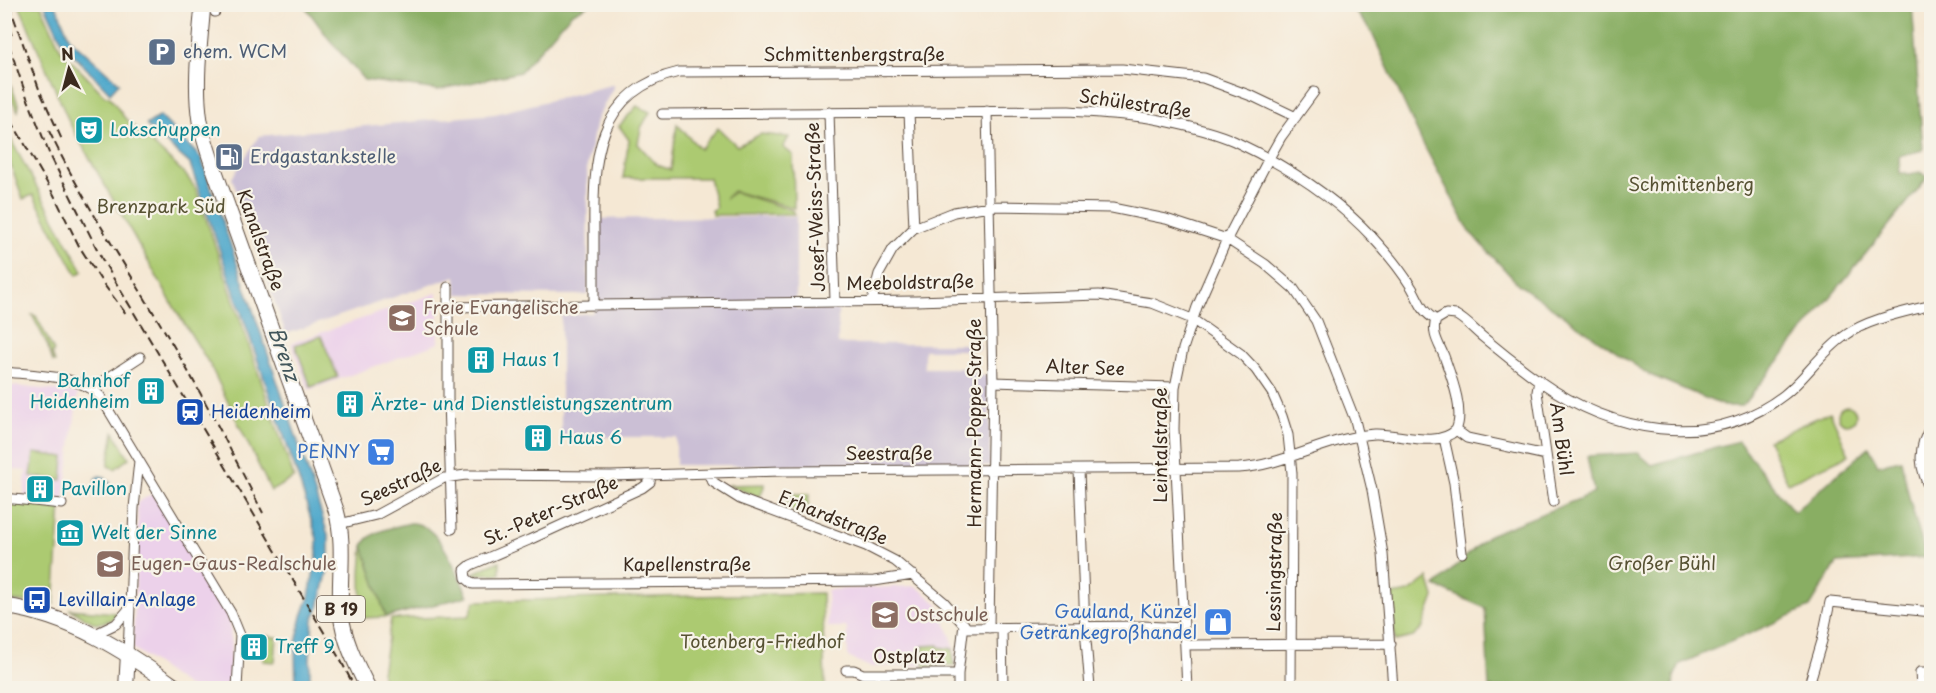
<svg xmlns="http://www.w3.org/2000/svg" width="1936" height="693" font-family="'Playpen Sans',sans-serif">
<rect width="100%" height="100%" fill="#f7f3e8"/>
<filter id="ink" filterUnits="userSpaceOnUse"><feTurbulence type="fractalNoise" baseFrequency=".0167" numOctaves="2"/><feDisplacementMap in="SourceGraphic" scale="12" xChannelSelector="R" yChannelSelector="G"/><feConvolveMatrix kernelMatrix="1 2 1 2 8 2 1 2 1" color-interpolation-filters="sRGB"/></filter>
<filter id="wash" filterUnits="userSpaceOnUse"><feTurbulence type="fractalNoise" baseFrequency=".008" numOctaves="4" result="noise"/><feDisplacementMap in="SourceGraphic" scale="24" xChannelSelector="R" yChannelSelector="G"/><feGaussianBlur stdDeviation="1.35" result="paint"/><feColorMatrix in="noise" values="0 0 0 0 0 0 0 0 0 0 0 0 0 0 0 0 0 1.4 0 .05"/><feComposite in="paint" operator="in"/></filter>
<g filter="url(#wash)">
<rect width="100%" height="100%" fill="#f5e8d4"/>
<!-- built -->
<path fill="#ecd1ea" d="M437,293L439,343L309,390L291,343Z
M5,385L78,393L64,501L24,497L26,471L5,468Z
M155,492L230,617L231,649L228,688H190L133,648L138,522L137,503Z
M916,586L938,604L953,642L957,664L870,667L848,657L847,627H828L827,590Z"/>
<!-- industrial -->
<path fill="#cbbfd5" d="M615,84L596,120L587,166L588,295L457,294L456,276L286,334L232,178L259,136L495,114Z
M796,216V309L838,310V344H980V350H924V368H979V376H989L990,466L676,465V437H561V316L593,313L592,219Z"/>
<!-- green -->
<path fill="#acca71" stroke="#747a48" stroke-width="1.5" d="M19,5H41L61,50L105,96H109L124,117L185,174L196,189L294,478L271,491L210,365L174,307L70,124Z
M8,78L19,106L18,111L5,87V79Z
M637,106L650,112L641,128L638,144L657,165L671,170L677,124L700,149L718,128L737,146L761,134L789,137L783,147L793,155L794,208L733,191L725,199L734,192L792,210L794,214L712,215V210L716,207L709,178H623L629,140L619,126Z
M5,129L83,271L77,275L33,195L23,199L5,149Z
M32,315L36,316L54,351L52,353L55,362H53L47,344Z
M321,336L338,377L311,387L295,345Z
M1838 415a9 9 0 1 1 18 0a9 9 0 1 1-18 0Z
M1830,412L1849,455L1788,483L1768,440Z
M114,432L129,458L115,469L108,466Z
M34,453L64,457L62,480L31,476Z
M765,484L760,497L727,485Z
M791,494H809L807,514L786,507Z
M5,500L61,505L54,604C37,599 20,606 5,598Z
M363,545L386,617L362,618L361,574Z
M500,561V574H473V573Z
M1428,578L1434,597L1422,629L1413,637L1395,641L1392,595L1409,592Z
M822,593L825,688H382V673L391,619L469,616L475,601Z
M69,609L118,613L111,620L96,624Z
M266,636L277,637L275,662L263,661Z
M939,645V647L953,649L954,665L924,666L923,646Z"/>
<!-- forest -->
<path fill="#89ae63" stroke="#626c40" stroke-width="1.5" d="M304,5H588L571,14L520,72L438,90L364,80L329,39Z
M1350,5H1912L1923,150L1899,156L1900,173L1910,174L1920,172L1928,177L1742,406H1724L1648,374L1518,284L1470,232L1421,140L1371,31Z
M1738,441L1794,512L1869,447L1878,465L1901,460L1909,497L1926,557L1837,563L1810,607L1680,664L1674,677L1673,688H1489L1485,608L1435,586L1489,535L1594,493L1587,456L1638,453L1652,465Z
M410,523C440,522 457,574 468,596L386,617L363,546C369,530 396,527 410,523Z"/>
<!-- water -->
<path fill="#4ea7cb" stroke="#446874" stroke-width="1.5" d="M45,5H56L70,39L119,83L110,93L63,44Z
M160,116L201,158L310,477L329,538V565L319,607L313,620L310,658V688H296L295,647L302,616L309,597L317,555V539L299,480L190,164L146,125Z
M99,476L105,477L107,481L110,482L109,488L104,491L97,489L95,483L96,478Z"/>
</g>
<g filter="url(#ink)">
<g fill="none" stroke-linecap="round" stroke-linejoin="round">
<!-- street casing -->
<g stroke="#574639" stroke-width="11">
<path id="street" d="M215,12L216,4
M987,111L993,382L989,628
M829,112L835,301
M909,112L914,228
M662,114L1069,111C1099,113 1130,114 1160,120C1184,125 1212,131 1234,141C1285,165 1335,197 1373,238C1387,253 1401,270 1412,288C1420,302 1421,311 1436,320
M448,287V399L452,529
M872,301L879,274L893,249L914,228L954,212L989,206L1112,208L1166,219L1227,239L1265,264L1294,289L1316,321L1355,420L1372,490L1383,554L1393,688
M594,306C594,281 594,257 594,232C593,161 595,91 679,72L1122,69L1203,78L1254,97L1296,117
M448,307L916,301L1099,295L1152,303L1192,319L1241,354L1256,370L1272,393L1282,416L1288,435L1292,473L1291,688
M1436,320L1446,314L1456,315C1467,321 1475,331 1484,338C1502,353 1520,367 1538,380C1611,432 1708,453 1784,395C1806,378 1822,351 1846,335C1868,319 1905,312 1932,305
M4,372C32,375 80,375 100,396L231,613L240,635L237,688
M1539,380L1537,392L1553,502
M993,382L1175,387
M91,389L140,357
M1932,425C1915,450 1920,469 1932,495
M1456,430L1467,438L1546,455
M1444,438L1454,483L1462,553
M1079,470L1085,628L1090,688
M708,474L713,482L740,499L866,546L895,561L944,602L967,628L1143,626L1184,628
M651,475L650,482L642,488L529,540L471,565L465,570L466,578L473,584L874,581L913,575
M4,498L62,504
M339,524L376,515L444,478L466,475L611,476L783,471L1239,468C1286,465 1328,437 1375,434C1399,433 1437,449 1456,430C1465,411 1451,376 1444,356C1439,344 1431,333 1436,320
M1002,628L1003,688
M93,635L116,624L128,610
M1185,645L1391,644
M128,654L134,508L139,461
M846,670H854L863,674H958
M958,688V674L964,624
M1187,688L1174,429L1175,387L1183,349L1197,307L1227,239L1268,160L1281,137L1314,92
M1808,688L1822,641L1830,602L1932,612
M1921,688L1920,672H1932"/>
</g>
<!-- secondary casing -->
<g stroke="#574639" stroke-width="16">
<path id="secondary" d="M126,688L128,654"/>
</g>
<!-- primary casing -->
<g stroke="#574639" stroke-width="17">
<path id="primary" d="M203,4C200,42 194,83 200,121C204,142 212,163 219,183L336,510C346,546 338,578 341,614C344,641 356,664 368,688
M4,606C70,615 125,651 177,688"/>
</g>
<!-- street -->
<use href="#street" stroke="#fff" stroke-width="9"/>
<!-- secondary -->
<use href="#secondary" stroke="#fff" stroke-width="14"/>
<!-- primary -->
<use href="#primary" stroke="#fff" stroke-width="15"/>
<!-- rail -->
<path stroke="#3b2a1e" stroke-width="2" stroke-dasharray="9 4.5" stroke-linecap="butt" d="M9,4L39,89L63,142
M4,14L13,39
M4,31L25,92L49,153L102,259L341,661L355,688
M4,108L54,195L79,246L102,282L127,315
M49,131C86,208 134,278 177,352C208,405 235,459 263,513"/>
</g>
</g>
<!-- icons -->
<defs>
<g id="parking-square" transform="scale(1.5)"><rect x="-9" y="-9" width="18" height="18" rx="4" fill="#5c6f8a" stroke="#f7f3e8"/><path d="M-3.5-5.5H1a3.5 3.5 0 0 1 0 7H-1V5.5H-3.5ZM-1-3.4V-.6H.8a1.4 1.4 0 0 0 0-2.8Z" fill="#fff"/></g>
<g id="theatre-square" transform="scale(1.5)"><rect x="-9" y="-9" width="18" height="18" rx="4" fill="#0f9aa8" stroke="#f7f3e8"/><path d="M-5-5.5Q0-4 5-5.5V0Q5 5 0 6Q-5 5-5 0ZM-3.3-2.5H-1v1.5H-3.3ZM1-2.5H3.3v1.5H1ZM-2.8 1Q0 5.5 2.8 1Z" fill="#fff"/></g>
<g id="fuel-square" transform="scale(1.5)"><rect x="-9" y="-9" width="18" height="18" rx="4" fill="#5c6f8a" stroke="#f7f3e8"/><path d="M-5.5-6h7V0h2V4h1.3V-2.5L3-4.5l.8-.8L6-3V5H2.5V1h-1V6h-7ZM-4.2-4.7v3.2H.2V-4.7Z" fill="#fff"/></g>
<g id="school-square" transform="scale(1.5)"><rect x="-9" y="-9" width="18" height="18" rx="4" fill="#8d6e63" stroke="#f7f3e8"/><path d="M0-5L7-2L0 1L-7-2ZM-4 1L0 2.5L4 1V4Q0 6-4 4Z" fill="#fff"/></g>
<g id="building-square" transform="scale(1.5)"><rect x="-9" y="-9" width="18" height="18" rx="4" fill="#0f9aa8" stroke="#f7f3e8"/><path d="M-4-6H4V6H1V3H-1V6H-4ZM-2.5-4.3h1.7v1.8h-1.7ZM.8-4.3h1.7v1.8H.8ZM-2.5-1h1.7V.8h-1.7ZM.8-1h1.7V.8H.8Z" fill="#fff"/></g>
<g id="station-square" transform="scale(1.5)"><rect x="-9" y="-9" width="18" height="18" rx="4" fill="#1a4fb4" stroke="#f7f3e8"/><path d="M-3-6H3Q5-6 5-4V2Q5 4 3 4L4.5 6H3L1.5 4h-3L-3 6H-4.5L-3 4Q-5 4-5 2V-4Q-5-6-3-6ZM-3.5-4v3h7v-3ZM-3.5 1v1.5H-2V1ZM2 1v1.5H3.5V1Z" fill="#fff"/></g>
<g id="supermarket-square" transform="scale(1.5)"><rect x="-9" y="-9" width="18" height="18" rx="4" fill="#3f7fe0" stroke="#f7f3e8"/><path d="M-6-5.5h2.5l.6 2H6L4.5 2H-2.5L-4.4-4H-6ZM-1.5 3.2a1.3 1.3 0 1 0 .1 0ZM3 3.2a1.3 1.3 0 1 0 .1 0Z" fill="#fff"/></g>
<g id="museum-square" transform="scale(1.5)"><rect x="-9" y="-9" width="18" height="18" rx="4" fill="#0f9aa8" stroke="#f7f3e8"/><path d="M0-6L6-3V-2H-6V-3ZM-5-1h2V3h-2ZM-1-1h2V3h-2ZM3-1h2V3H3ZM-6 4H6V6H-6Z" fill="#fff"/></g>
<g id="bus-square" transform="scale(1.5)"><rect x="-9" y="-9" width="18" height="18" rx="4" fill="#1a4fb4" stroke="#f7f3e8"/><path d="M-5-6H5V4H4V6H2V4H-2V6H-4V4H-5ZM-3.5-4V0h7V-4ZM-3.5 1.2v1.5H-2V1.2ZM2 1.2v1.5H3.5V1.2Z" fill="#fff"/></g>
<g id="shop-square" transform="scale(1.5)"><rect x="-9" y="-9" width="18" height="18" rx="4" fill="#3f7fe0" stroke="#f7f3e8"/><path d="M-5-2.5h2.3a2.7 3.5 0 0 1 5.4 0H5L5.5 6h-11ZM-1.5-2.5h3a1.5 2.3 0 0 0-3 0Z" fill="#fff"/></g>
</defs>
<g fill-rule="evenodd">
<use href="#parking-square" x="162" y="52"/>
<use href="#theatre-square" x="89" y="130"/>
<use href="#fuel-square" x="229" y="157"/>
<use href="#school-square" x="402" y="318"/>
<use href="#building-square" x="481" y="360"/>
<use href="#building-square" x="151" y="391"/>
<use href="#building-square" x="350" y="404"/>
<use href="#station-square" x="190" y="412"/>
<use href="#building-square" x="538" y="438"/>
<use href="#supermarket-square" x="381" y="452"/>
<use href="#building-square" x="40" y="489"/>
<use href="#museum-square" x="70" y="533"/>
<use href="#school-square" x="110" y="564"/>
<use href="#bus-square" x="37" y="600"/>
<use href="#school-square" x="885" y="615"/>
<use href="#shop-square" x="1218" y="622"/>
<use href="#building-square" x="254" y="647"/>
</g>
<g text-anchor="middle" stroke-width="4.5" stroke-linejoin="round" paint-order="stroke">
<!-- shield labels -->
<rect fill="#f7f3e8" stroke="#73665b" stroke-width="1.5" x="317" y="596" width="48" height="26" rx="4.5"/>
<g font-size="16" font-weight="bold" fill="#3b2a1e">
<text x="341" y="615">B 19</text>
</g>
<!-- service labels -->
<g font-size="18" fill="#4e5e75" stroke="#f7f3e8" text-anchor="start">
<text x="183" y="58">ehem. WCM</text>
<text x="250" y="163">Erdgastankstelle</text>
</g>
<!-- street labels -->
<g font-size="18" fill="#3b2a1e" stroke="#f7f3e8">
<text x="854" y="61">Schmittenbergstraße</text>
<text transform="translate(1135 104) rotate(8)" y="6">Schülestraße</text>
<text transform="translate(816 207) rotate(-92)" y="6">Josef-Weiss-Straße</text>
<text transform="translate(260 240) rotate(70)" y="6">Kanalstraße</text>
<text transform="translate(910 283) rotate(-1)" y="6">Meeboldstraße</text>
<text transform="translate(1085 368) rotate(2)" y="6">Alter See</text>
<text transform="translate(975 423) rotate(-90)" y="6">Hermann-Poppe-Straße</text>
<text transform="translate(1561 439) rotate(82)" y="6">Am Bühl</text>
<text transform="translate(1161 445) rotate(-90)" y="6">Leintalstraße</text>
<text x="889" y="460">Seestraße</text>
<text transform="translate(401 483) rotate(-25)" y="6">Seestraße</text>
<text transform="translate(551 511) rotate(-24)" y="6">St.-Peter-Straße</text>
<text transform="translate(833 518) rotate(22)" y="6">Erhardstraße</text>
<text x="687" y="571">Kapellenstraße</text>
<text transform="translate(1275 572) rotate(-89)" y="6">Lessingstraße</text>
<text x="909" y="663">Ostplatz</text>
</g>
<!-- culture labels -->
<g font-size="18" fill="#0d838f" stroke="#f7f3e8" text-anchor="start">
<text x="110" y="136">Lokschuppen</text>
<text x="502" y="366">Haus 1</text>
<text x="130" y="387" text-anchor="end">Bahnhof<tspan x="130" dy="21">Heidenheim</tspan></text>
<text x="371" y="410">Ärzte- und Dienstleistungszentrum</text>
<text x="559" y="444">Haus 6</text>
<text x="61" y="495">Pavillon</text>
<text x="91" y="539">Welt der Sinne</text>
<text x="275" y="653">Treff 9</text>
</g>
<!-- park labels -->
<g font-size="18" fill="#575233" stroke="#f7f3e8">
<text x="1691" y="191">Schmittenberg</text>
<text x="161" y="213">Brenzpark Süd</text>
<text x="1662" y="570">Großer Bühl</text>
<text x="762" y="648">Totenberg-Friedhof</text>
</g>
<!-- education labels -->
<g font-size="18" fill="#785e54" stroke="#f7f3e8" text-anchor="start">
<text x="423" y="314">Freie Evangelische<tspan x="423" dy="21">Schule</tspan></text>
<text x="131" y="570">Eugen-Gaus-Realschule</text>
<text x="906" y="621">Ostschule</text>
</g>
<!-- transit labels -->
<g font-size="18" fill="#164399" stroke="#f7f3e8" text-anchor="start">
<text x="211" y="418">Heidenheim</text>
<text x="58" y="606">Levillain-Anlage</text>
</g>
<!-- shop labels -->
<g font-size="18" fill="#366cbe" stroke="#f7f3e8" text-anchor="end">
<text x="360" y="458">PENNY</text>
<text x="1197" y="618">Gauland, Künzel<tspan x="1197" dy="21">Getränkegroßhandel</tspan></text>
</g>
<!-- water labels -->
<g font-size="20" font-style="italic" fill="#42565b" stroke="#f7f3e8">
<text transform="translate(284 354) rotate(71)" y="7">Brenz</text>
</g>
</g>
<!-- margin -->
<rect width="1936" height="693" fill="none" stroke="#f7f3e8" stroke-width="24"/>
<!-- north arrow -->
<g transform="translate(69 69) rotate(354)" stroke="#f7f3e8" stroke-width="4.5" paint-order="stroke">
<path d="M0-4.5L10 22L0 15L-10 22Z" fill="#3b2a1e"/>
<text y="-9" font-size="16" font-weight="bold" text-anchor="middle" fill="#3b2a1e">N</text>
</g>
</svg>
